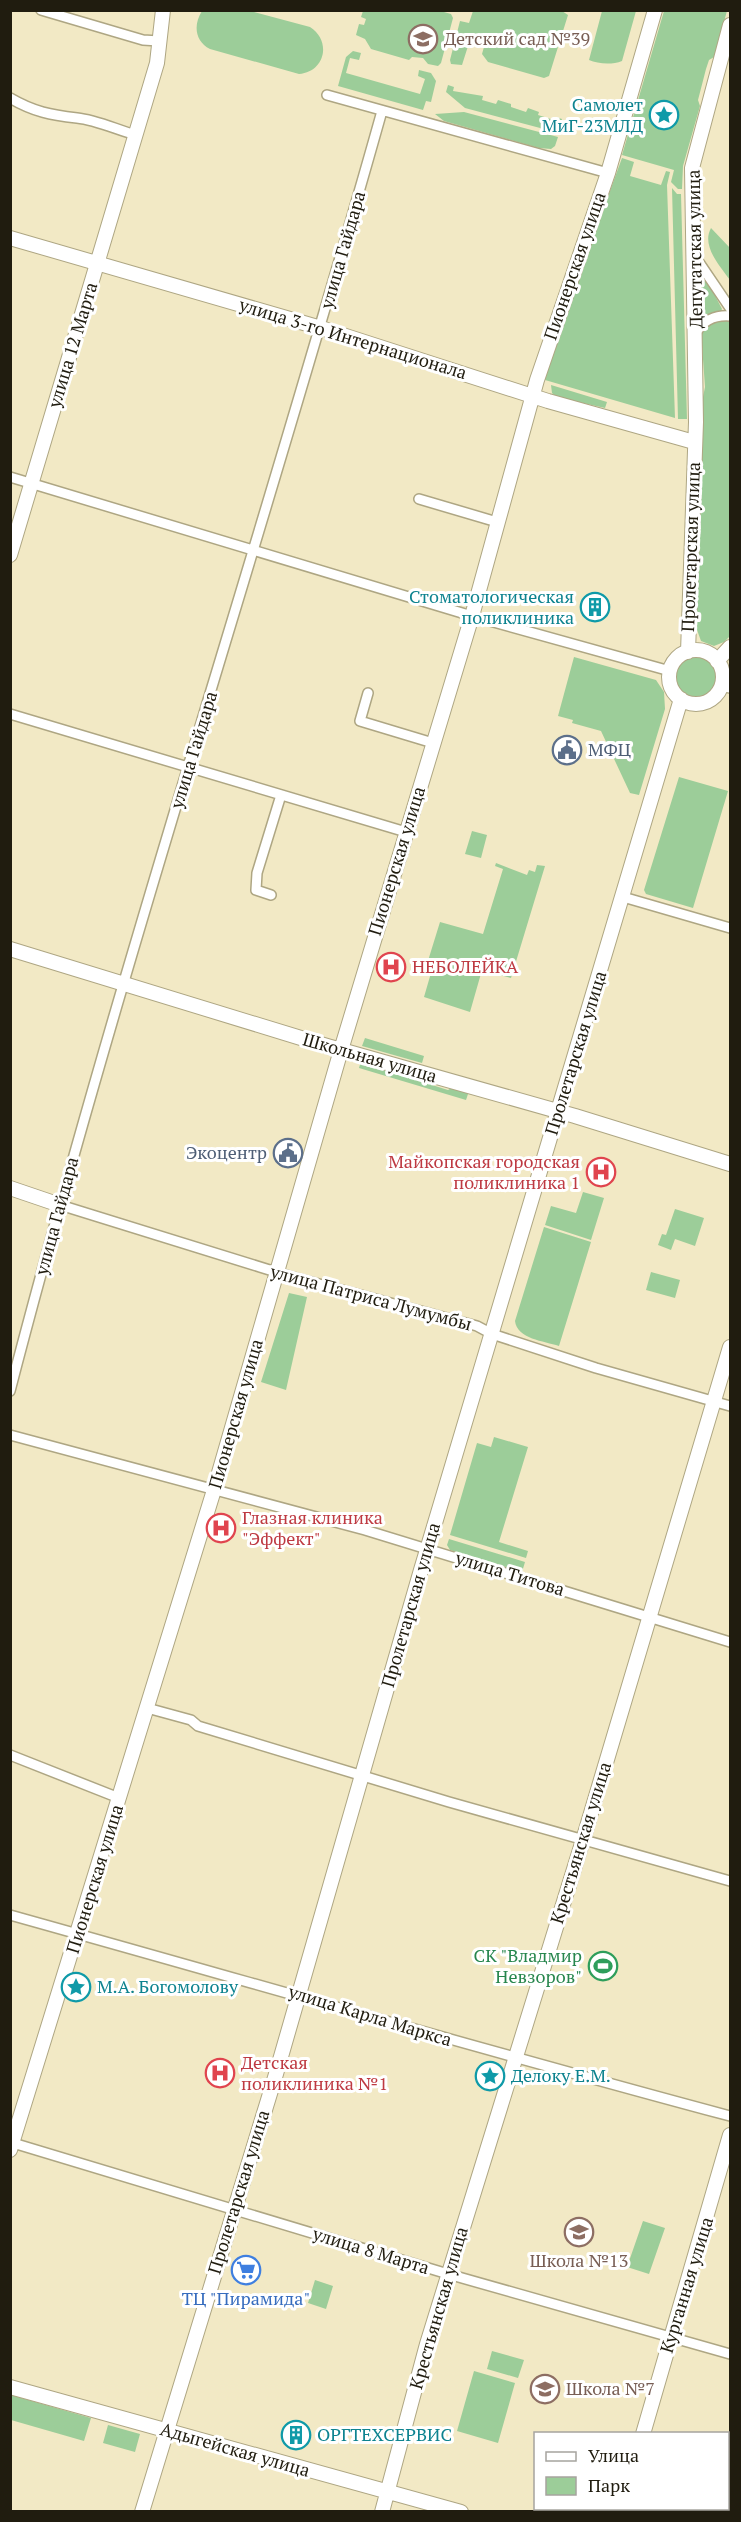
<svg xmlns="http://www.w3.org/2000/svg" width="741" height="2522" font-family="'PT Serif',serif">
<rect width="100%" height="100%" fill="#f2e9c5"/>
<!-- green -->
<path fill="#9ccd99" d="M202,11H250L310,27C332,41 325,72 299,74L210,49C195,41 193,25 202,11Z
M363,11L437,10L451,14L453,18L441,63L438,66L428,64L423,58L412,57L409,60L371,49L365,39L356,35L359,24L364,25L366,19L361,17Z
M473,11H562L568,15L549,76L544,78L488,62L482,54L484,47L469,43L462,65L451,64L450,60L460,21L469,23Z
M602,11H636L622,61C612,65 598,64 589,60Z
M664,11H727L714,57L709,60L706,69L698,100L700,106L683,166L682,189H678L671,182L674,170L622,155Z
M353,51L361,53L359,60L350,58L346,73L420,94L425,79L418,76L419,70L431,73L436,81L431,102L426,101L423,110L338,86L346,57Z
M448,85L454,87L453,91L483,96L482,100L496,104L498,100L511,104V107L526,112L528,108L539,112L538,115L554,120L556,117L562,119L559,133L465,108L446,92Z
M464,112L558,137L555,146L551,149L539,148L444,121L435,114Z
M622,158L634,162L630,176L661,185L666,171L670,172L667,185L675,418L545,380L573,292Z
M672,188L677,194H681L687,419H678Z
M711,228L730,248V280C720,266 701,246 711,228Z
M703,279L707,280L722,309L720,313L709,317L700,309V283Z
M722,319L730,321V636L724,642L714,646L701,641L696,627L702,402L705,387L701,331L706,324Z
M551,385L607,402L605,408L556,397L552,393Z
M675 677a21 21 0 1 1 42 0a21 21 0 1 1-42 0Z
M574,657L656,680L664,692L665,709L639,795L630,793L601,731L572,723L573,720L558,716Z
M679,777L728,791L693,908L646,894L644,890Z
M472,831L487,835L481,858L465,854Z
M496,863L527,875L529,870L535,872L537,865L545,866L511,978L482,970L470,1012L424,997L433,966L427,964L440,922L483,934L503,869L495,866Z
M365,1038L424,1056L422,1063L362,1046Z
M361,1061L428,1080L432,1085L448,1090L453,1087L469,1091L466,1100L359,1068Z
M583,1192L604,1198L591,1240L545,1225L551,1206L576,1213Z
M675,1209L704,1218L695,1246L675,1239L671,1250L658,1245L662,1234L666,1235Z
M544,1227L591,1242L559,1346C544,1341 517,1339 515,1321Z
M651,1272L680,1280L675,1298L646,1290Z
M289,1293L307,1297L286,1390L261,1382Z
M494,1437L528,1447L499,1542L528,1551L526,1558L450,1535L477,1443L491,1447Z
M449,1539L525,1562L522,1572L450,1550L447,1545Z
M643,2221L665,2228L649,2274L627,2267Z
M315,2280L333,2286L326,2309L308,2303Z
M492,2351L524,2360L518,2378L487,2369Z
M474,2371L515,2383L498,2443L457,2431Z
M11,2395L91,2418L84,2441L11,2420Z
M108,2425L140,2434L135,2452L103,2443Z"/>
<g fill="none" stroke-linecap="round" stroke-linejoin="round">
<!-- street casing -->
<g stroke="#aea683" stroke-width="12">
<path id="street" d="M41,10L143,40L159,41
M327,95L608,173
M10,98C34,112 51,115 77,118C97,120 117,130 136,135
M694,255L730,308
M696,333C703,320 716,315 730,316
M10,477L472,616L670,671
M419,499L497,522
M721,686L730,688
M368,693L360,721L433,743
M10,714L406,832
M271,895L256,890L257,873L281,795
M623,897L730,928
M60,1205L289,1276L477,1326L492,1334L596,1368L730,1406
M10,1391C122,960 262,539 382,111
M10,1435L365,1530L730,1642
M147,1708L191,1720L198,1726L449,1802L730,1881
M10,1755L119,1798
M10,1915C250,1982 490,2052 730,2116
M13,2143L448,2274L730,2354"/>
</g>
<!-- secondary casing -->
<g stroke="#aea683" stroke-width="16">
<path id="secondary" d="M10,238L321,328L548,401L694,442
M10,555L157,63L163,10
M669 677a27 27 0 1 1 54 0a27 27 0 1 1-54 0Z
M688,652L696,422L692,168L730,25
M717,661L730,647
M10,949L327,1046L575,1116L730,1164
M10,1188L60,1205
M10,2150L214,1490L341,1050L472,616L537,380L608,173L655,10
M10,2387L461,2512
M643,2434L730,2135
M142,2512L276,2074L421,1570L681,699
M382,2512L427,2344L583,1840L730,1347
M618,2512L619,2508"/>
</g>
<!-- street -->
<use href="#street" stroke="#fff" stroke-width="9"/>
<!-- secondary -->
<use href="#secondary" stroke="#fff" stroke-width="14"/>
</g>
<!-- icons -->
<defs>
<g id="school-ring" transform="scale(1.5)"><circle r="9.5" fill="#fff" stroke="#8d6e63" stroke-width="1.5"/><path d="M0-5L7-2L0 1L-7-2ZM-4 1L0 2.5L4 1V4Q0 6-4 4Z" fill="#8d6e63"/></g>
<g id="sight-ring" transform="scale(1.5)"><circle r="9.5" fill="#fff" stroke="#0f9aa8" stroke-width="1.5"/><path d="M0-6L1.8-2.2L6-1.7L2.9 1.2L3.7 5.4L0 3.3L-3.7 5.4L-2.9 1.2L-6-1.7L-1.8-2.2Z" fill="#0f9aa8"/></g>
<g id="building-ring" transform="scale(1.5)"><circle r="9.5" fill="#fff" stroke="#0f9aa8" stroke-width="1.5"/><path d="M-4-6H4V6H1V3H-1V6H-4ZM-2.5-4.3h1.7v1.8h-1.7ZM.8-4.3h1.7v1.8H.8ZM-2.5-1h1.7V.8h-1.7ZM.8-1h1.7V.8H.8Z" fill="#0f9aa8"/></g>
<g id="civic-ring" transform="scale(1.5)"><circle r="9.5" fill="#fff" stroke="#5c6f8a" stroke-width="1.5"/><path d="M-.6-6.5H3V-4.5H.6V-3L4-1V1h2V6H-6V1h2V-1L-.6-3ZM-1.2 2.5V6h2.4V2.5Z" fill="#5c6f8a"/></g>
<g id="hospital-ring" transform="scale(1.5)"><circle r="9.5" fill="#fff" stroke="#e0444e" stroke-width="1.5"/><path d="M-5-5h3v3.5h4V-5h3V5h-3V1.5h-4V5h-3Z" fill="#e0444e"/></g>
<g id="stadium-ring" transform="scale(1.5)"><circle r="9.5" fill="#fff" stroke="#2e9e5b" stroke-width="1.5"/><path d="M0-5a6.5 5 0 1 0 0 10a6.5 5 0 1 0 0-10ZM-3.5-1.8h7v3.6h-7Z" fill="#2e9e5b"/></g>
<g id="supermarket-ring" transform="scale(1.5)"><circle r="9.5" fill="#fff" stroke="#3f7fe0" stroke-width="1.5"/><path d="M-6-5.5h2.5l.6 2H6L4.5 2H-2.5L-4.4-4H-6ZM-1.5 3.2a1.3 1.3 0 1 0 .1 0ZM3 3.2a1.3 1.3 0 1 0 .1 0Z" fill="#3f7fe0"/></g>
</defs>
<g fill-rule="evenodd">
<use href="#school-ring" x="423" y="39"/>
<use href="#sight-ring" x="664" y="115"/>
<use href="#building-ring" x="595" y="607"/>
<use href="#civic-ring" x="567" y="750"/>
<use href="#hospital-ring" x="391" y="967"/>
<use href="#civic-ring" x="288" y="1153"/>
<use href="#hospital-ring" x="601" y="1172"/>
<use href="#hospital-ring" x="221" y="1528"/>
<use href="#stadium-ring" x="603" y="1966"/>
<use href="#sight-ring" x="76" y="1987"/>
<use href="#hospital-ring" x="220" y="2073"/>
<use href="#sight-ring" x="490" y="2076"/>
<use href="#school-ring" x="579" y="2232"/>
<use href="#supermarket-ring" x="246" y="2270"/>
<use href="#school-ring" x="545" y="2389"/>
<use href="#building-ring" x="296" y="2435"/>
</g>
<g text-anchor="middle" stroke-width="6" stroke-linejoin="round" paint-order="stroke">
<!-- education labels -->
<g font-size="18" fill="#785e54" stroke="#fff" text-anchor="start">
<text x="444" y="45">Детский сад №39</text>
<text x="579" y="2267" text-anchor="middle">Школа №13</text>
<text x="566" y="2395">Школа №7</text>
</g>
<!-- culture labels -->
<g font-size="18" fill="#0d838f" stroke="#fff" text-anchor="start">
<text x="643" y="111" text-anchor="end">Самолет<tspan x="643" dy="21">МиГ-23МЛД</tspan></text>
<text x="574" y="603" text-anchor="end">Стоматологическая<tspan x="574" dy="21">поликлиника</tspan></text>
<text x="97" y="1993">М.А. Богомолову</text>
<text x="511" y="2082">Делоку Е.М.</text>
<text x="317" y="2441">ОРГТЕХСЕРВИС</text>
</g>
<!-- street labels -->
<g font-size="18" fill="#201c0f" stroke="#fff">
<text transform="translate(695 249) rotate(-91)" y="6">Депутатская улица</text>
<text transform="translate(343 250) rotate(-74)" y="6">улица Гайдара</text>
<text transform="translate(575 266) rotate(-71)" y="6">Пионерская улица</text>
<text transform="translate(353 339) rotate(17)" y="6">улица 3-го Интернационала</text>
<text transform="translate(73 345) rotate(-73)" y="6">улица 12 Марта</text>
<text transform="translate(691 547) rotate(-88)" y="6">Пролетарская улица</text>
<text transform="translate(194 750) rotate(-73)" y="6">улица Гайдара</text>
<text transform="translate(397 861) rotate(-73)" y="6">Пионерская улица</text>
<text transform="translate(576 1053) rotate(-73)" y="6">Пролетарская улица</text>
<text transform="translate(370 1058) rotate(16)" y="6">Школьная улица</text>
<text transform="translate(57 1216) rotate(-75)" y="6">улица Гайдара</text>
<text transform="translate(371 1298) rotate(15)" y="6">улица Патриса Лумумбы</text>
<text transform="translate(236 1414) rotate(-74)" y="6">Пионерская улица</text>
<text transform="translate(510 1574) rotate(17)" y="6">улица Титова</text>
<text transform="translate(411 1605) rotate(-74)" y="6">Пролетарская улица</text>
<text transform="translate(581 1843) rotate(-73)" y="6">Крестьянская улица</text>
<text transform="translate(95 1879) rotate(-73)" y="6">Пионерская улица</text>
<text transform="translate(370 2016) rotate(17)" y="6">улица Карла Маркса</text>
<text transform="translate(239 2192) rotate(-73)" y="6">Пролетарская улица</text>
<text transform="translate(371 2251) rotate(17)" y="6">улица 8 Марта</text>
<text transform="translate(687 2285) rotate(-73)" y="6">Курганная улица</text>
<text transform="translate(439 2308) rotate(-74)" y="6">Крестьянская улица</text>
<text transform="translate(235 2450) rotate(16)" y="6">Адыгейская улица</text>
</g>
<!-- service labels -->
<g font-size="18" fill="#4e5e75" stroke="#fff" text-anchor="start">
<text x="588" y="756">МФЦ</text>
<text x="267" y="1159" text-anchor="end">Экоцентр</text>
</g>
<!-- health labels -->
<g font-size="18" fill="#be3a42" stroke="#fff" text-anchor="start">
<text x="412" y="973">НЕБОЛЕЙКА</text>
<text x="580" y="1168" text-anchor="end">Майкопская городская<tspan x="580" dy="21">поликлиника 1</tspan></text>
<text x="242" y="1524">Глазная клиника<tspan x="242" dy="21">"Эффект"</tspan></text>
<text x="241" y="2069">Детская<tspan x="241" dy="21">поликлиника №1</tspan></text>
</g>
<!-- leisure labels -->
<g font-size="18" fill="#27864d" stroke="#fff" text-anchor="end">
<text x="582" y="1962">СК "Владмир<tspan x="582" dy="21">Невзоров"</tspan></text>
</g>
<!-- shop labels -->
<g font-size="18" fill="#366cbe" stroke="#fff">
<text x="246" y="2305">ТЦ "Пирамида"</text>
</g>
</g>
<!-- border -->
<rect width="741" height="2522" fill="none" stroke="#201c0f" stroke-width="24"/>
<!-- legend -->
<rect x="534" y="2432" width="195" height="78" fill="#ffffff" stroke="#a6a49f" stroke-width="1.5"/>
<rect x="546" y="2452" width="30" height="9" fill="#ffffff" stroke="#a6a49f" stroke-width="1.5"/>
<text x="588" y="2462" font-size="18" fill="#201c0f">Улица</text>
<rect x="546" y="2477" width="30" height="18" fill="#9ccd99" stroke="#a6a49f" stroke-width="1.5"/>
<text x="588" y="2492" font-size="18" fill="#201c0f">Парк</text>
</svg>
